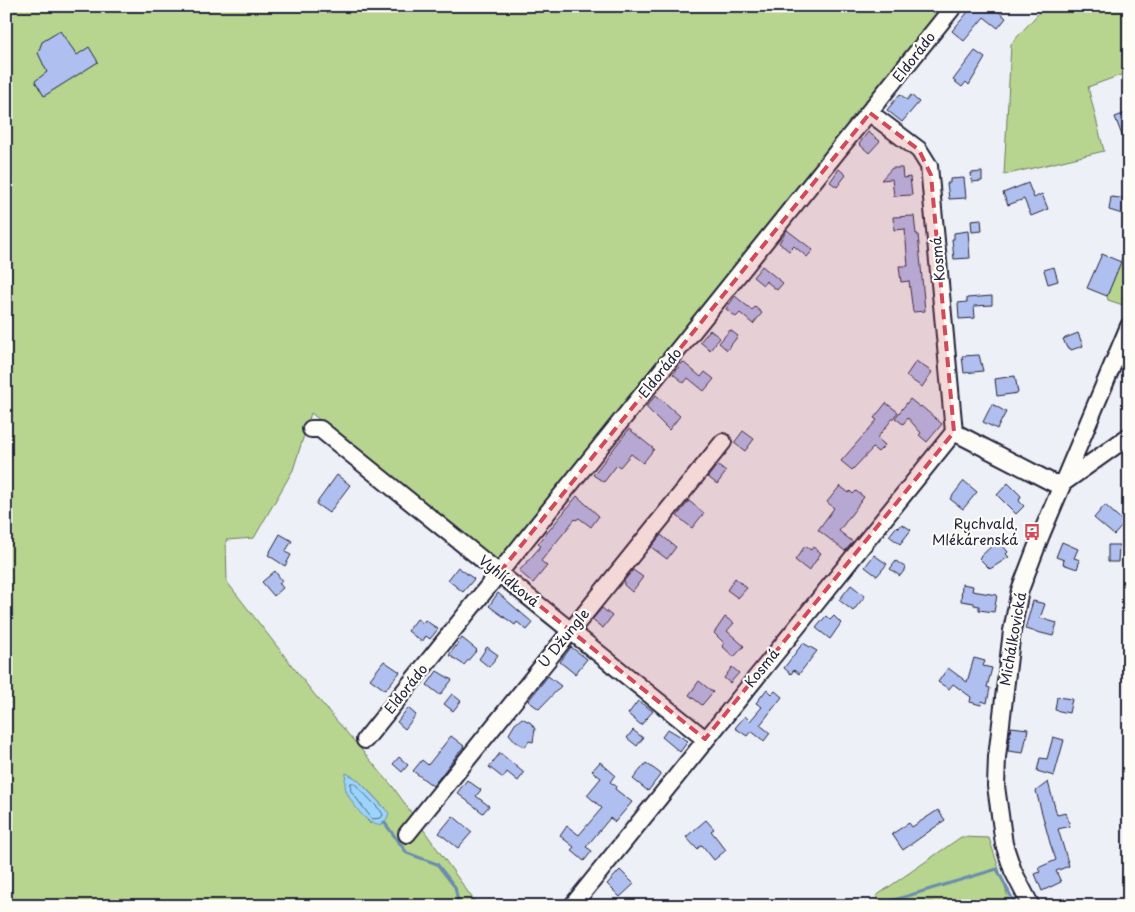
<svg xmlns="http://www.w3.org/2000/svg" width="1135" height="912" font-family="'Playpen Sans',sans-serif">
<rect width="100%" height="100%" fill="#edf0f6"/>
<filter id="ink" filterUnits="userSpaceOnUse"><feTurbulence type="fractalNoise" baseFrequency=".02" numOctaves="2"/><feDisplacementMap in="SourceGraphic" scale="10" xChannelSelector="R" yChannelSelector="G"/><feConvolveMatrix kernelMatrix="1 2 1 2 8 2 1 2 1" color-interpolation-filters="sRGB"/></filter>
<g filter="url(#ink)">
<!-- green -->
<path fill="#b7d58e" stroke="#6c7c64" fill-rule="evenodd" d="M6,6H948L497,563L311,413L293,470L254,538L226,540L227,582L314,694L393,787L478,906H6ZM357,779L385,808L370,824L347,792Z
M1045,6H1129V72L1088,87L1104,151L1004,175L1011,44Z
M1123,255L1129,256V283L1122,300L1128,302L1126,306L1108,300L1107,296Z
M961,837L989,838L1010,903L1003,906H942L930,901L917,906H881L876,896Z"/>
<!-- water -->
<path fill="#9cd4fb" stroke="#6b8dae" d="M346,773L357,779L389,813C380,844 353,806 347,793C344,787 345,780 346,773Z"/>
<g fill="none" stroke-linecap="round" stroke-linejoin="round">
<!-- shore -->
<path stroke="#536988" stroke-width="1" d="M351,783H354L381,811L383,815L381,818L372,819L351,791Z"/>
<!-- stream -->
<path stroke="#6b8dae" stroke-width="3" d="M6,11L13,6
M384,822L407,853L437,864L455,887L459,906
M874,906L997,869L1016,906"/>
</g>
<!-- building -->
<path fill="#afc0f0" stroke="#22223b" d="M973,6H992L1006,18L998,28L984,17L964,41L952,31Z
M60,31L77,55L89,47L98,62L44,96L35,81L47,72L38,53L42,42Z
M975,51L985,58L969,85L966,82L962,87L953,80Z
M900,94L907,100L911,95L919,102L902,122L887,110Z
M1126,113L1129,120L1128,151L1115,117Z
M868,132L880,141L869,153L859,144Z
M892,168H902L903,178L910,177L912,195L894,196L892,179L881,180Z
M839,169L846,175L837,187L830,182Z
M982,172V181L972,182L971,173Z
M964,178L966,198L949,199L947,183H950V179Z
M1028,183L1034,198L1042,194L1048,209L1031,216L1024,199L1008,205L1003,193Z
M1111,197L1129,199V216L1109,210Z
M914,216L916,234H918L925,311L913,312L909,281L901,282L899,266H908L905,229L894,230L893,217Z
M981,219L982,231L972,232L971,220Z
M787,230L813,250L807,257L794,246L789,251L779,243Z
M968,231L970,258L954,259L952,239H954V233Z
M1102,254L1121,262L1107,296L1087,288Z
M762,266L783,283L777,290L766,281L763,285L753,277Z
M1054,267L1058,281L1048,284L1044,270Z
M735,296L752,310L755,307L762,313L753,324L740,313L736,317L726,309Z
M992,296V305L974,306L975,318L959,319L958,303L967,302V298Z
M710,330L720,338L710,350L700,342Z
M730,330L738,336L727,350L719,343Z
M1078,333L1083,346L1071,350L1070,348H1067L1063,339Z
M979,355L983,371L964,373L962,356Z
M916,361L932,372L922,387L906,376Z
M683,362L701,377L705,372L714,379L704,391L688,378L684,383L673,374Z
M1015,376L1018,393L997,396L995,379Z
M656,395L680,416L669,430L646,407Z
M910,399L920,407L921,406L942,424L927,442L919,435L921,433L908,418L903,424L895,418Z
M886,403L898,412L877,438L885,445L878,452L873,448L852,470L841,461L877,420L874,418Z
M992,404L1006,412L997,429L983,422Z
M629,429L654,449L643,463L631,454L620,467L617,465L604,482L593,475Z
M743,431L754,439L745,451L734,443Z
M717,465L726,472L717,484L708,477Z
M337,475L350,485L329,513L316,504Z
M964,481L977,492L963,509L950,499Z
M1008,483L1021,496L1019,501L1024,506L1016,514L997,495Z
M840,486L849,493L850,491L853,494L856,491L864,497L839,531L853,542L845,551L818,530L834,508L827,502Z
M577,496L599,516L591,527L579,518L576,520L575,519L541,561L547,566L533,583L519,571L541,546L538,544Z
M689,501L704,513L692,528L677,516Z
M1105,505L1125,523L1114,535L1094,518Z
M902,524L911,530L900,544L889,536L897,526L899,528Z
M280,534L292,541L285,552L291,555L285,566L268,555Z
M661,535L676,547L667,559L651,547Z
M998,540L1008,552L1006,554L1009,557L990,569L979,558Z
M1062,542L1078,549L1074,558L1080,560L1077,569L1063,564L1064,560L1056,557Z
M1108,545H1119L1118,562H1108Z
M805,546L811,550L813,547L821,553L809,571L795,560Z
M874,555L887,564L877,576L865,567Z
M896,561L906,568L900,576L890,569Z
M458,567L474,579L463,592L448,580Z
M633,570L643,577L632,592L624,585V581Z
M275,571L282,581L279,583L283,588L274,596L262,582Z
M735,578L747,588L738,598L727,590Z
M962,584L973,586L972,591L997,595L994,612L979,610V606L974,605V603L961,601Z
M851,585L865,596L853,611L839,600Z
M498,593L533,623L527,630L517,622L515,625L489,606Z
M1033,601L1045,604L1040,618L1057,623L1053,636L1025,629Z
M602,608L612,616L603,628L592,620Z
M826,616L830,620L834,616L841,623L830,639L816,628Z
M725,617L734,623L727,631L744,646L734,657L722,646L724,643L714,633Z
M417,619L423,623L425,620L438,629L430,639L426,636L422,642L408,631Z
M462,638L477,650L464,665L449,655Z
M803,643L817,651L799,674L794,670L791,674L784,668Z
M487,647L498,655L489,667L479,659Z
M571,647L587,659L575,674L560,662Z
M974,658L985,661L983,666L992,668L987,687L990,688L987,703L982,701L981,705L970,702L971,697L953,684L949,689L938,682L948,668L967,682Z
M384,661L400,672L385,690L370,679Z
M732,667L739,673L730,683L724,678Z
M437,671L452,680L440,695L427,685Z
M548,676L561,686L539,709L528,701Z
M699,681L713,692L702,705L689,695Z
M767,689L772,694L775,691L782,697L760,725L770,733L764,741L751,731L747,736L735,728L745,716L750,721L762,707L756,703Z
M452,694L461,701L453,711L444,704Z
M1057,697L1072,699L1069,713L1055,710Z
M638,701L653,711L641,725L628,714Z
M408,708L416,715L405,729L397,722Z
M522,718L531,723L535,729L533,742L529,741L525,747L516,742L509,734L515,724Z
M1011,727L1028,729L1023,753L1008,751Z
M668,729L688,741L680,752L662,737Z
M633,730L643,738L637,746L627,738Z
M451,736L464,746L433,786L413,771L422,760L428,765Z
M1053,737L1064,740L1054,776L1037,771L1040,758L1047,759Z
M500,753L524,773L518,781L507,772L503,778L489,767Z
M399,757L408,765L402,772L393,764Z
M600,762L615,775L610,782L616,786L615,789L632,802L615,822L610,818L586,847L592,851L584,861L571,850L574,847L560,836L567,826L579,835L602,808L587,795L601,778L592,771Z
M646,763L661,774L648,791L633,779Z
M467,780L481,790L476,796L489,806L483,813L457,793Z
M1048,782L1057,815L1066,813L1070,826L1058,829L1069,866L1056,871L1061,882L1042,891L1035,874L1040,872L1038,868L1056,860L1050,843L1036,791Z
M938,810L945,820L903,850L892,834L909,823L912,827Z
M453,816L472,832L458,848L439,833Z
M706,820L714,829L711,831L726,850L714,860L702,845L697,849L686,837Z
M620,870L634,884L620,897L607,884Z"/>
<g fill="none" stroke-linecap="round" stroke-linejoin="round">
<!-- minor casing -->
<g stroke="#22223b" stroke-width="20">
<path id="minor" d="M311,429H320L705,739
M954,432L1053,483H1063L1129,436
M365,740L954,6
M407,834L723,442
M572,906L954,432L929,166L919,150L870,113
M1031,906L1013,871L1004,844L996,786L997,757L1012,631L1020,590L1041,535L1129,326"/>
</g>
<!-- minor -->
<use href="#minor" stroke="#fdfcf7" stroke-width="16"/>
</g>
</g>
<!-- marked area -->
<path fill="#d1495b" fill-opacity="0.2" stroke="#d1495b" stroke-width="4" stroke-dasharray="10 6" stroke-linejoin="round" d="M870,113L919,150L931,175L954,432L705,739L499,573Z"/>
<!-- icons -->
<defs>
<g id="bus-bare" transform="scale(1.35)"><path d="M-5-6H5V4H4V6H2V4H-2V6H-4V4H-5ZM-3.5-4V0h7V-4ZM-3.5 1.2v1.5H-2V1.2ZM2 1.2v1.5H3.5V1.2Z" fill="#d1495b" stroke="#fdfcf7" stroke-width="2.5" paint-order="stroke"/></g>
</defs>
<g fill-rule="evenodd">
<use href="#bus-bare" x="1032" y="532"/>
</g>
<g text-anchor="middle" stroke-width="4.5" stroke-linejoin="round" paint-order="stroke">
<!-- street labels -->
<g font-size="14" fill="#22223b" stroke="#fdfcf7">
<text transform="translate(914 57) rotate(-52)" y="5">Eldorádo</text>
<text transform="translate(938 259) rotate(-95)" y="5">Kosmá</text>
<text transform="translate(660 373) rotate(-51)" y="5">Eldorádo</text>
<text transform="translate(509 581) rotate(39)" y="5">Vyhlídková</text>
<text transform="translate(564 638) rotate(-51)" y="5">U Džungle</text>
<text transform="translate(1013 639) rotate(-80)" y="5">Michálkovická</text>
<text transform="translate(762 668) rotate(-51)" y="5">Kosmá</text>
<text transform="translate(406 689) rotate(-51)" y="5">Eldorádo</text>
</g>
<!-- poi labels -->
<g font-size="14" fill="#22223b" stroke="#fdfcf7" text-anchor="end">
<text x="1018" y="529">Rychvald,<tspan x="1018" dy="16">Mlékárenská</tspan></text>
</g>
</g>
<!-- margin -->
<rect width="1135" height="912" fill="none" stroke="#fdfcf7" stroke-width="25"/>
<rect x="12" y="12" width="1110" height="887" fill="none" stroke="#22223b" stroke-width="2" filter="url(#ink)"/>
</svg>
